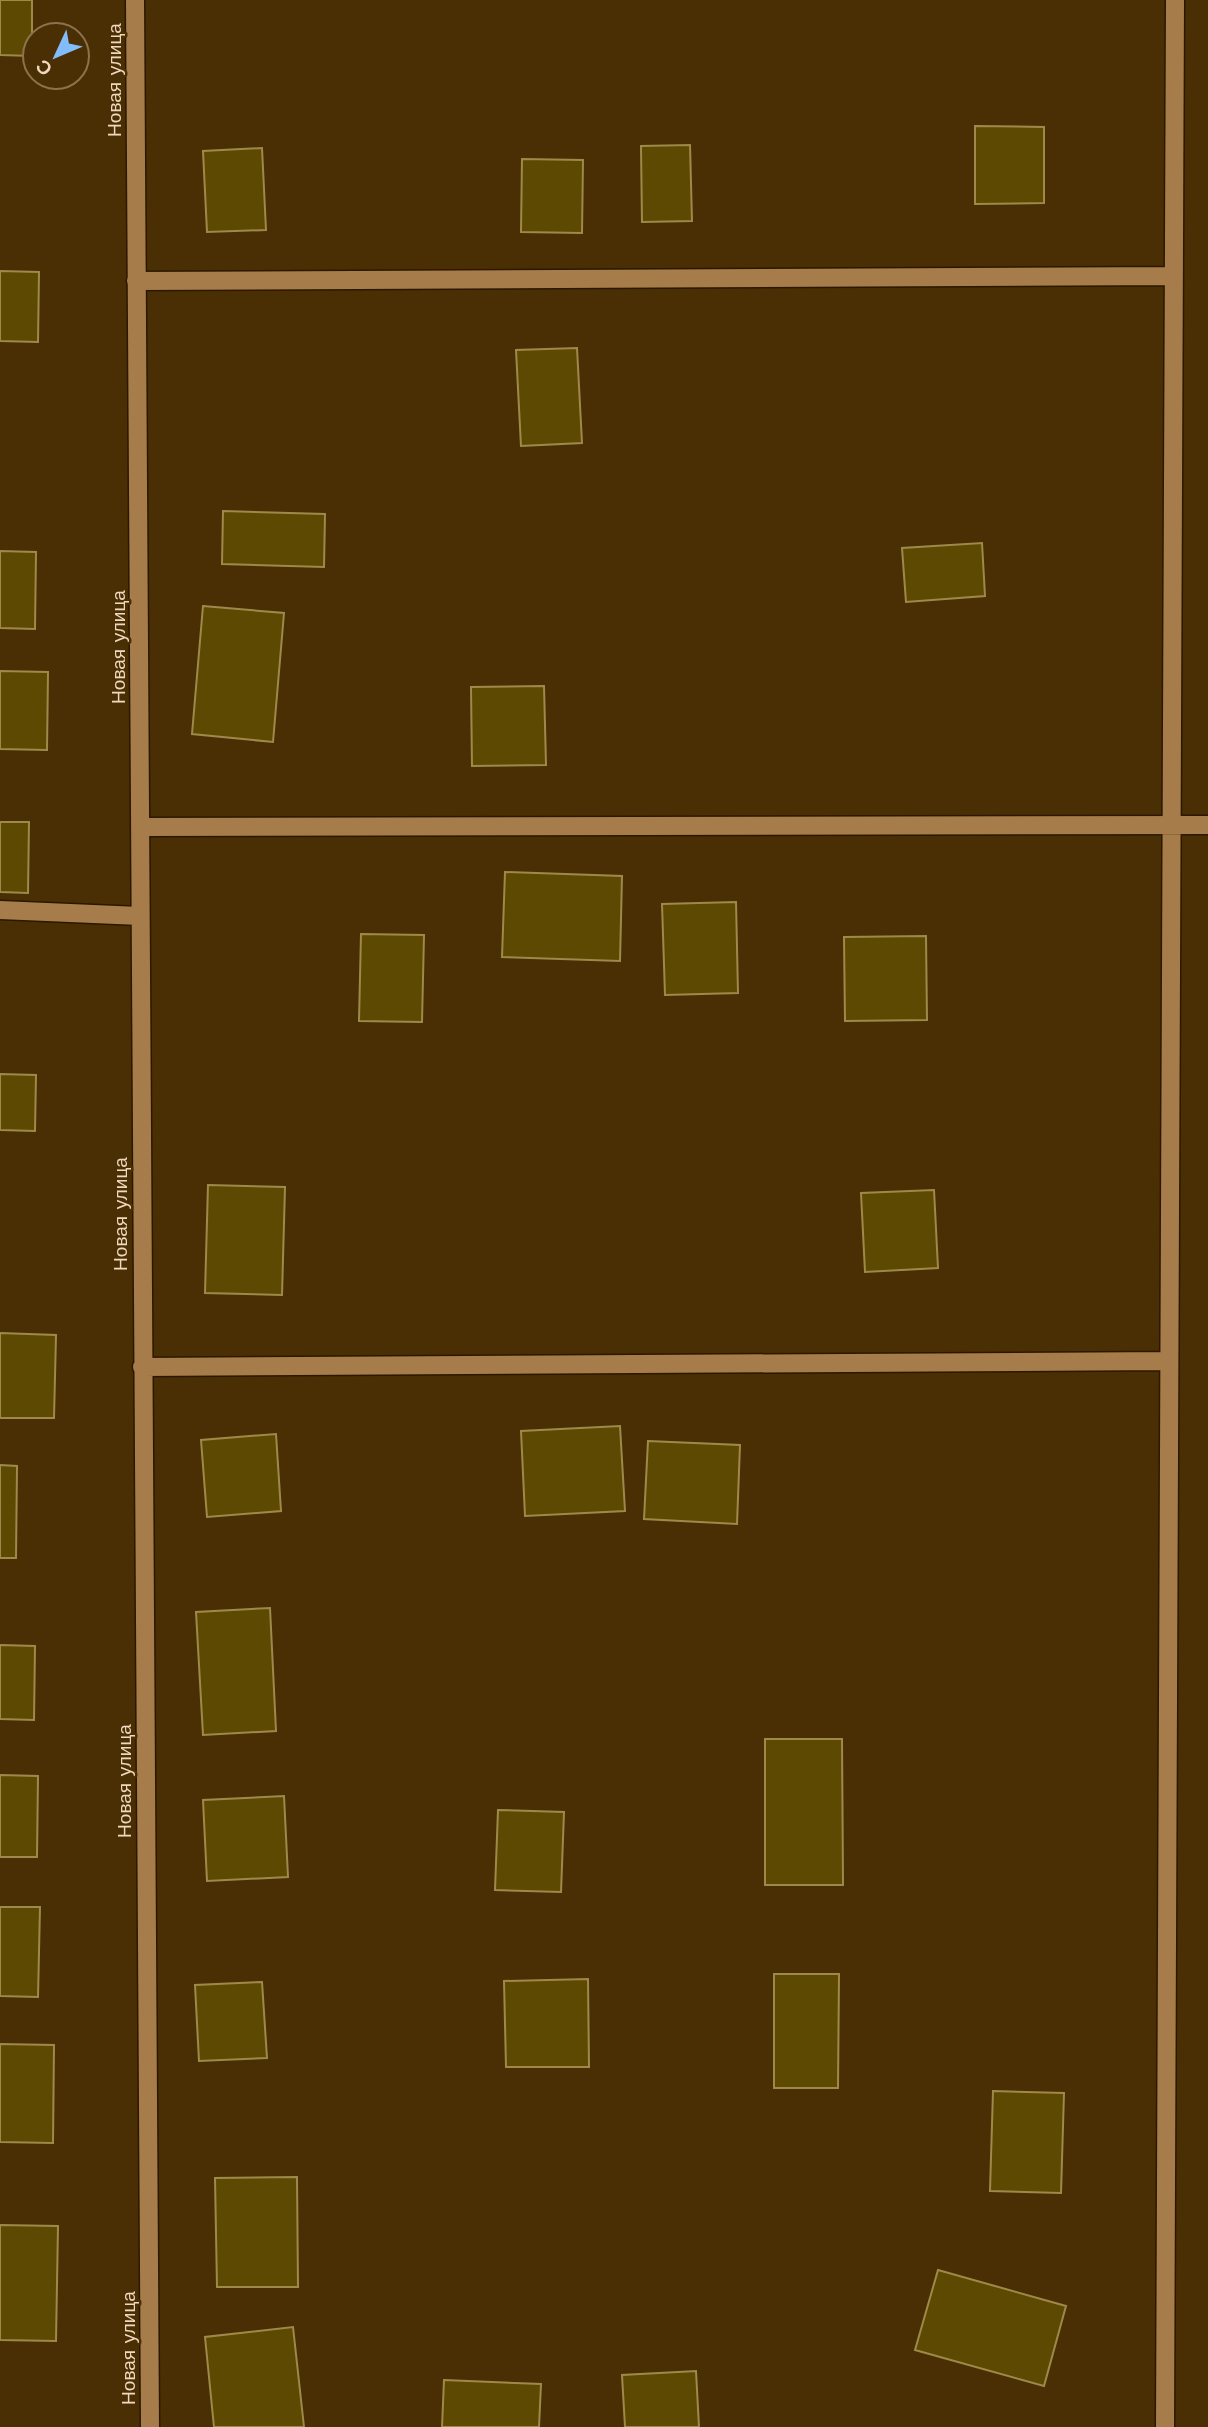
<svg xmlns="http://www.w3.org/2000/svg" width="1208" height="2427" font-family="'Work Sans',sans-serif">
<rect width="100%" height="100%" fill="#4b2f04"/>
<!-- building -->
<path fill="#5d4901" stroke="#9e894b" stroke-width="2" d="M0,0H32V56L0,55Z
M975,126L1044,127V203L975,204Z
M690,145L692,221L642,222L641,146Z
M262,148L266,230L207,232L203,151Z
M522,159L583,160L582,233L521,232Z
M0,271L39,272L38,342L0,341Z
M577,348L582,443L521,446L516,350Z
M223,511L325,514L324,567L222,564Z
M982,543L985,596L906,602L902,548Z
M0,551L36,552L35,629L0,628Z
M203,606L284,613L273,742L192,734Z
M0,671L48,672L47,750L0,749Z
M544,686L546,765L472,766L471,687Z
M0,822H29L28,893L0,892Z
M505,872L622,876L620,961L502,957Z
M736,902L738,993L665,995L662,904Z
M361,934L424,935L422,1022L359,1021Z
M926,936L927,1020L845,1021L844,937Z
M0,1074L36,1075L35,1131L0,1130Z
M208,1185L285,1187L282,1295L205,1293Z
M934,1190L938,1268L865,1272L861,1193Z
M0,1333L56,1335L54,1418H0Z
M620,1426L625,1511L525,1516L521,1431Z
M276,1434L281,1511L207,1517L201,1440Z
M648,1441L740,1445L737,1524L644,1519Z
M0,1465L17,1466L16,1558H0Z
M270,1608L276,1731L203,1735L196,1612Z
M0,1645L35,1646L34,1720L0,1719Z
M765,1739H842L843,1885H765Z
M0,1775L38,1776L37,1857H0Z
M284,1796L288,1877L207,1881L203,1800Z
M498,1810L564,1812L561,1892L495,1890Z
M0,1907H40L38,1997L0,1996Z
M774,1974H839L838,2088H774Z
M588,1979L589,2067H506L504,1981Z
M262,1982L267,2058L199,2061L195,1985Z
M0,2044L54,2045L53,2143L0,2142Z
M993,2091L1064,2093L1061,2193L990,2191Z
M297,2177L298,2287H217L215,2178Z
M0,2225L58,2226L56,2341L0,2340Z
M938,2270L1066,2306L1044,2386L915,2350Z
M293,2327L304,2427H214L205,2337Z
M696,2371L699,2427H625L622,2375Z
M444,2380L541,2384L539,2427H442Z"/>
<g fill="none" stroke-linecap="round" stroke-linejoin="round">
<!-- minor casing -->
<g stroke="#2c1800" stroke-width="21">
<path id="minor" d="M135,0L150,2427
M136,281L1174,276
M140,827L1208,825
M0,910L140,916
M142,1367L1169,1361
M1165,2427L1175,0"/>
</g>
<!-- minor -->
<use href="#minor" stroke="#a67d4a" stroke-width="18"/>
</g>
<g text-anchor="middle" stroke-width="5" stroke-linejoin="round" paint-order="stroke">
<!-- street labels -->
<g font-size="19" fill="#eed8be" stroke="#4b2f04">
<text transform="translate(114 80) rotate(-90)" y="7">Новая улица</text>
<text transform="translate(118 647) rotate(-90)" y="7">Новая улица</text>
<text transform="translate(120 1214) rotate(-90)" y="7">Новая улица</text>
<text transform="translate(124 1781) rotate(-90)" y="7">Новая улица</text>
<text transform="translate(128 2348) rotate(-90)" y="7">Новая улица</text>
</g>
</g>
<!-- north arrow -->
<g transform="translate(56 56) rotate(226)"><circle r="33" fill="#4b2f04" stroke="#8c734e" stroke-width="2"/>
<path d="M0-5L12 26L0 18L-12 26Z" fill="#82bcfa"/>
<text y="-10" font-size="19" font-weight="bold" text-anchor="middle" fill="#eed8be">С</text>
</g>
</svg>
